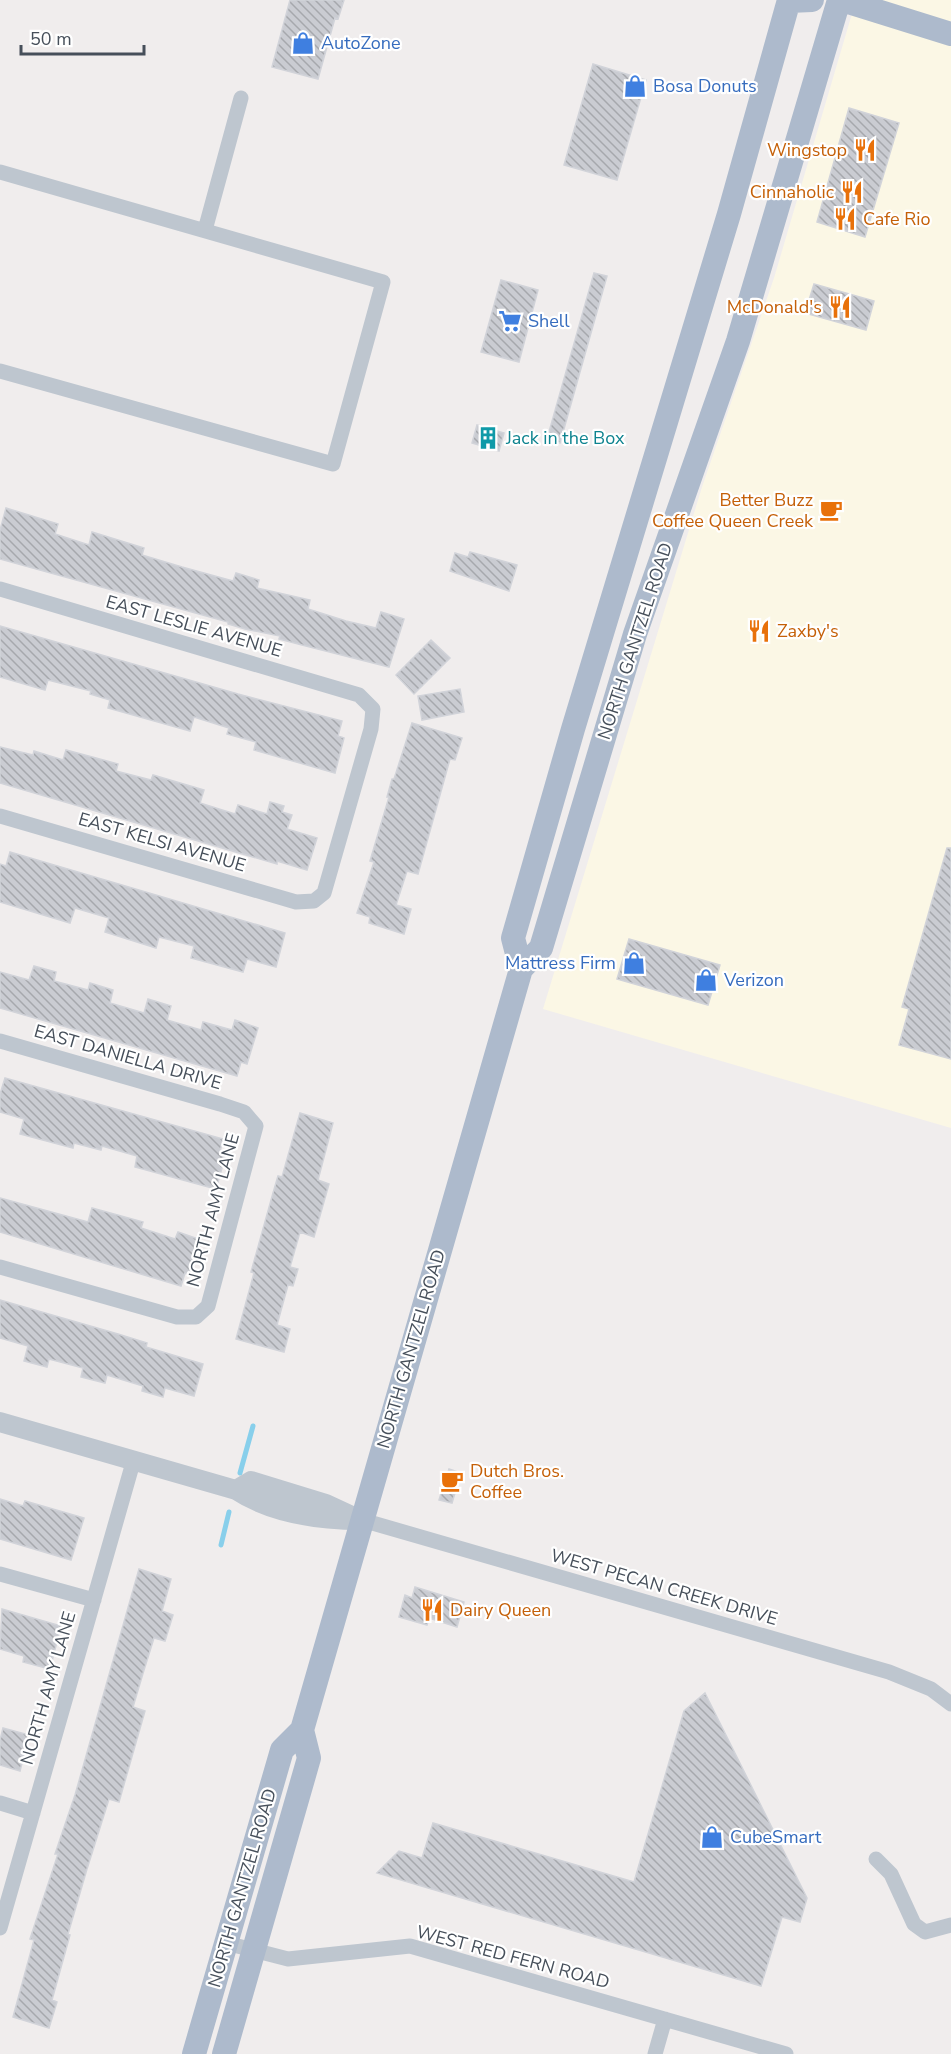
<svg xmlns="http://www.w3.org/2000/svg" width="951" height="2054" font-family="'Nunito Sans',sans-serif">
<defs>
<pattern id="building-back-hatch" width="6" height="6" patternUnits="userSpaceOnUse" patternTransform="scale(1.5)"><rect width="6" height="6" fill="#caccd2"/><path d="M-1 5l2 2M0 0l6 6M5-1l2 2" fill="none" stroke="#a6a8ad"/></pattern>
</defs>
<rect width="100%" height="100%" fill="#f0eded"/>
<!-- commercial -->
<path fill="#fbf7e5" d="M856,0H951V1128L543,1009L702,487L774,278Z"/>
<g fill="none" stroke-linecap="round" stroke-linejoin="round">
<!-- stream -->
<path stroke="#88cfeb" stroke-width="5" d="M240,1473L253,1426
M221,1545L229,1512"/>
</g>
<!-- building -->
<path fill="url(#building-back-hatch)" stroke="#d1d3d9" stroke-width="1.5" d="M290,0H344L338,19L335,18L318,79L272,67Z
M593,64L646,80L617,180L564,165Z
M849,108L899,123L865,237L817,222Z
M594,273L607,276L560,443L547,439Z
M501,280L538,290L519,362L481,352Z
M814,284L874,301L866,330L805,313Z
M477,425L504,433L499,451L472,443Z
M6,508L58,524L55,534L89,545L92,532L144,548L142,555L182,567L233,581L236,573L259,580L257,588L310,600L308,609L346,621L376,628L381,612L404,619L389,667L302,645L279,639L280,636L245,629L228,624V622L0,559V530Z
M470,552L517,565L509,591L450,571L455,553L468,557Z
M0,626L238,694L342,721L338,736L344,738L335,773L254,750L256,742L227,734L229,728L194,717L190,731L108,708L110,700L90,694L91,691L48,680L45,690L0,677Z
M431,640L450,658L414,694L396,675Z
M460,689L464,712L422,720L418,696Z
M412,723L462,738L455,760L450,759L418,874L407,871L396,905L411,909L404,934L369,923L370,917L357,913L374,862L370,861L389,797H387L392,779H394Z
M0,747L33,755L34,751L63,760L66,750L96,758L118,764L116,771L151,780L153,775L204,790L200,803L235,814L238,805L267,814L270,802L284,806L282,812L292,815L287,829L317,838L307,870L277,861V864L0,783Z
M947,848H951V1059L899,1045L909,1009L902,1007Z
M10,852L285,933L276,967L247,959L243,972L191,958L194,946L159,937L156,948L105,932L109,918L75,908L70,923L0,902V864L6,866Z
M629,939L720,965L708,1005L617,979Z
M34,966L56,972L54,981L88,990L90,983L113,990L110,1003L144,1013L148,999L171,1006L167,1020L201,1030L203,1022L232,1030L235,1020L258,1028L247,1064L241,1062L237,1076L0,1008V972L29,980Z
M5,1078L223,1139L220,1152L226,1154L216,1189L135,1167L137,1156L102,1146L101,1150L74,1143L73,1148L20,1134L24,1119L0,1112V1094Z
M300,1113L333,1123L318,1180L329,1184L314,1237L300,1232L290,1267L298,1269L293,1286L288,1285L277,1325L290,1329L284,1352L236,1339L254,1273L251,1272L273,1193L278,1176L282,1177Z
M0,1198L88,1222L92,1208L143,1222L141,1228L175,1239L178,1232L201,1240L190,1275L185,1273L181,1286L0,1232Z
M0,1300L118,1334L147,1343L146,1347L203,1364L194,1396L165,1388L163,1397L142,1391L143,1386L107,1375L105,1383L81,1377L83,1368L49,1359L47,1367L24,1361L28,1346L0,1338Z
M449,1469L461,1473L452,1503L439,1500Z
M0,1499L23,1506L25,1501L84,1518L71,1560L0,1539Z
M139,1569L171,1579L162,1611L173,1615L165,1641L154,1638L144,1670L133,1707L145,1711L119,1802L109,1799L87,1869L68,1934L70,1935L52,2000L57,2002L49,2028L13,2017L34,1940L30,1939L58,1854H55L75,1795Z
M415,1587L464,1602L457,1627L429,1618L427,1625L399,1617L405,1595L412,1598Z
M2,1609L61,1626L50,1669L23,1662L24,1656L0,1649Z
M705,1693L807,1898L800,1922L782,1917L761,1986L377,1873L399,1851L422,1858L433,1823L634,1882L684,1711Z
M3,1728L29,1735L20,1771L0,1765V1740Z"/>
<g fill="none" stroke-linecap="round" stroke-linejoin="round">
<!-- minor -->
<path stroke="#bec6cf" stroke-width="15" d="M0,172L383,282L333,464L0,371
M205,230L241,98
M0,589L359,695L373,709L371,729L324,893L314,901L296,902L0,816
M0,1041L220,1104L244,1112L256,1126L208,1306L196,1317H177L0,1267
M362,1520L889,1672L931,1689L951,1704
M0,1574L94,1600
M0,1803L33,1813
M876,1859L891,1874L914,1924L925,1932L951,1925
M0,1928L134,1459
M226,1943L288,1959L410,1946L786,2054
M655,2054L665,2019"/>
<!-- tertiary -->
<path stroke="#bec6cf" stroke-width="20" d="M0,1422L236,1490C271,1513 320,1520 362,1520
M236,1490L251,1481L326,1504L354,1517"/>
<!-- primary -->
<path stroke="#adbacc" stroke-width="24" d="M842,0L951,34
M789,1L812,0
M521,969L513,938L573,729L729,214L789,0
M194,2054L282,1750L302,1730L521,969L541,948L635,634L738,341L839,0
M224,2054L309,1758L302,1730"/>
</g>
<!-- icons -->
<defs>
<g id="shop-bare" transform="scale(1.8)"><path d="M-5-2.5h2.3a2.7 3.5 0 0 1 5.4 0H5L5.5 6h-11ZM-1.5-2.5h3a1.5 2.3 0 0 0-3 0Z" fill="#3f7fe0" stroke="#fff" stroke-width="2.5" paint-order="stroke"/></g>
<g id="restaurant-bare" transform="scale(1.8)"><path d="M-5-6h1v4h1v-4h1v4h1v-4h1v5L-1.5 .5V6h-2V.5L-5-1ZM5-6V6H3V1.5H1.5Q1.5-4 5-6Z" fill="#e8710a" stroke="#fff" stroke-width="2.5" paint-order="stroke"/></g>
<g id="supermarket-bare" transform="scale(1.8)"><path d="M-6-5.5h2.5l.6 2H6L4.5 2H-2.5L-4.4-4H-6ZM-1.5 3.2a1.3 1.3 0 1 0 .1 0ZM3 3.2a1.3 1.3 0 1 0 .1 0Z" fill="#3f7fe0" stroke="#fff" stroke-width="2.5" paint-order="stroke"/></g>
<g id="building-bare" transform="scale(1.8)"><path d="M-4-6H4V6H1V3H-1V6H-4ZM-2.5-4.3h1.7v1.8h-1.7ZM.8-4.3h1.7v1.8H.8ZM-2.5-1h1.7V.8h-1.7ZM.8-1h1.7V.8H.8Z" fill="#0f9aa8" stroke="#fff" stroke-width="2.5" paint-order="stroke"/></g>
<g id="cafe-bare" transform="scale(1.8)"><path d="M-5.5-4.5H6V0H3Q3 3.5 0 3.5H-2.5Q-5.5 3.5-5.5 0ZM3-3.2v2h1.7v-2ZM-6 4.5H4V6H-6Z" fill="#e8710a" stroke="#fff" stroke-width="2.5" paint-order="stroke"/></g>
</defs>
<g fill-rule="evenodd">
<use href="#shop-bare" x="303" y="43"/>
<use href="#shop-bare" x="635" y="86"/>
<use href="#restaurant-bare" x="865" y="150"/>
<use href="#restaurant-bare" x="852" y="192"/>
<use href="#restaurant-bare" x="845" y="219"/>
<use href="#restaurant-bare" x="840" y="307"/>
<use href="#supermarket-bare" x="510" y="321"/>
<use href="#building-bare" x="488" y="438"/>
<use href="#cafe-bare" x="831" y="510"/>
<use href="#restaurant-bare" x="759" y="631"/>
<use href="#shop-bare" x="634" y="963"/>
<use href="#shop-bare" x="706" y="980"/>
<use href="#cafe-bare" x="452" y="1481"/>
<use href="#restaurant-bare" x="432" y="1610"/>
<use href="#shop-bare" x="712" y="1837"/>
</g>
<g text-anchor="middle" stroke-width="4.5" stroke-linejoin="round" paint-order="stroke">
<!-- shop labels -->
<g font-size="18" fill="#366cbe" stroke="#fff" text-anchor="start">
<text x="321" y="49">AutoZone</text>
<text x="653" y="92">Bosa Donuts</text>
<text x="528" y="327">Shell</text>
<text x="616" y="969" text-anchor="end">Mattress Firm</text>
<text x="724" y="986">Verizon</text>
<text x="730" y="1843">CubeSmart</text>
</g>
<!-- food labels -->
<g font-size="18" fill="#c56008" stroke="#fff" text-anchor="end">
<text x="847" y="156">Wingstop</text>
<text x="834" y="198">Cinnaholic</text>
<text x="863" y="225" text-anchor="start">Cafe Rio</text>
<text x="822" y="313">McDonald's</text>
<text x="813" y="506">Better Buzz<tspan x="813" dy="21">Coffee Queen Creek</tspan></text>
<text x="777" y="637" text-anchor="start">Zaxby's</text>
<text x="470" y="1477" text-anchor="start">Dutch Bros.<tspan x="470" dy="21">Coffee</tspan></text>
<text x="450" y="1616" text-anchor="start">Dairy Queen</text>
</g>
<!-- culture labels -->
<g font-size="18" fill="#0d838f" stroke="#fff" text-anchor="start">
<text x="506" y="444">Jack in the Box</text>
</g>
<!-- street labels -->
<g font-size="18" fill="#464f5a" stroke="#fff">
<text transform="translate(194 626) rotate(16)" y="6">EAST LESLIE AVENUE</text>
<text transform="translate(635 641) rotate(-72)" y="6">NORTH GANTZEL ROAD</text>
<text transform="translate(162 842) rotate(16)" y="6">EAST KELSI AVENUE</text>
<text transform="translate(128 1057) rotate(16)" y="6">EAST DANIELLA DRIVE</text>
<text transform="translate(213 1210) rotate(-75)" y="6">NORTH AMY LANE</text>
<text transform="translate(411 1349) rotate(-74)" y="6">NORTH GANTZEL ROAD</text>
<text transform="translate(664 1587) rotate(16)" y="6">WEST PECAN CREEK DRIVE</text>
<text transform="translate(48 1688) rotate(-74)" y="6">NORTH AMY LANE</text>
<text transform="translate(242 1888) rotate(-74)" y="6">NORTH GANTZEL ROAD</text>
<text transform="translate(513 1957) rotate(15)" y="6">WEST RED FERN ROAD</text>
</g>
</g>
<!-- scale -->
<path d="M21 45v9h123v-9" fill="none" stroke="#464f5a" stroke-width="3"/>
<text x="30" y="45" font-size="18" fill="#464f5a" stroke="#ffffff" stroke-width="4.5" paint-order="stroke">50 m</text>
</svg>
